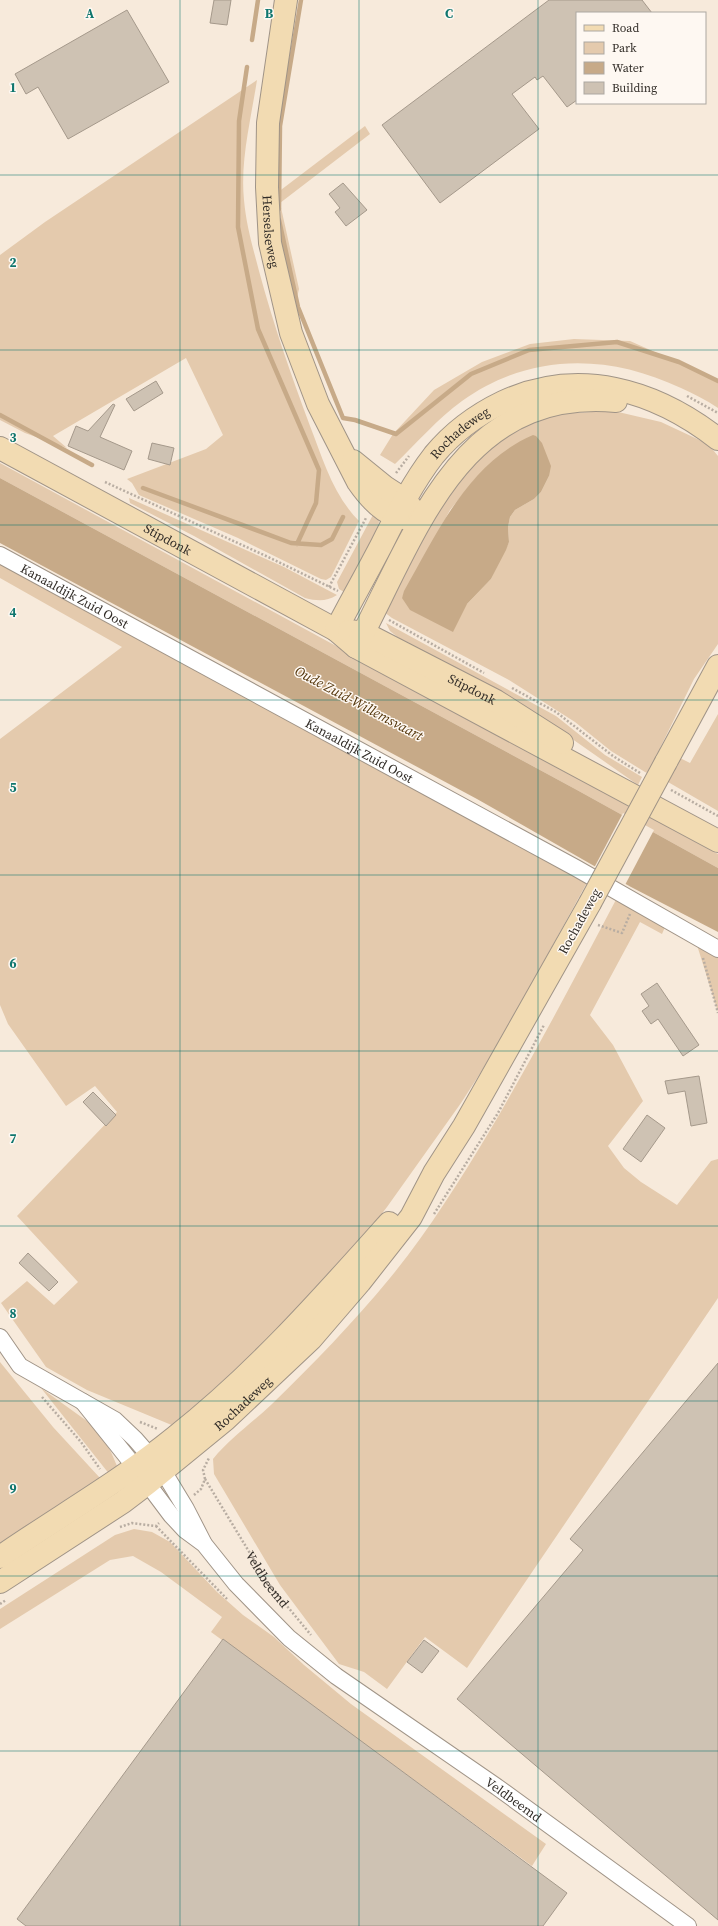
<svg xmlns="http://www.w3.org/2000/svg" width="718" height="1926" font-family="'Source Serif 4',serif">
<rect width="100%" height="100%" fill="#f7eadb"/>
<!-- green -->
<path fill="#e4caad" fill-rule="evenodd" d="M257,80C251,119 240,161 244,200C246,224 253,248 259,271C273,323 291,375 310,426C323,459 333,495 359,521L331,577L326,580L321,579L238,538L139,495L132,483L127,479L206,449L223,435L186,358L53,436L67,448L25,433L0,420V255L45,222Z
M365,126L370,134L280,203L299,289L295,306L269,199Z
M574,339L630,341L718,380V408C706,400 694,394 681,388C607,353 529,353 462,401C437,419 417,443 395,464L380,455L393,434L434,390L482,362L530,344Z
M614,411L661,422L708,444L718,456V644L694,679L660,748L690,763L718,714V811L668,782L645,772L611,751L575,722L509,680L392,618L384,612L443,495L502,435L549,414ZM487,467L549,476L541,492L534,499L515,510L510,517L508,527L509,542L491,579L467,604L402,598L450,510L474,480Z
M0,463L718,854V868L577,790L0,478Z
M129,498L284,567L337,595C326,602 317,601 305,598L194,536L130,503Z
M375,511L379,520L378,531L344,592L339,589L337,582Z
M0,560L590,877L507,1029L481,1072L461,1103L387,1207L349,1256L268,1342L174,1426L87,1390L46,1367L1,1303L27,1281L54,1305L78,1282L17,1216L117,1112L95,1086L66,1106L8,1024L0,1005V739L122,647L0,578Z
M386,623L556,716L605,755L642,777L638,785L528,708L400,639L390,631Z
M619,894L668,920L662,934L640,922L590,1015L613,1045L643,1101L608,1146L624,1168L641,1182L677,1205L711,1161L718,1159V1298L467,1668L425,1637L387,1689L364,1672L339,1664L280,1585L214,1474L213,1459C230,1438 252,1423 272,1404C313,1364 353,1323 390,1278C427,1233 459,1182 489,1132C535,1054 577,974 619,894Z
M696,942L718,955V1012Z
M0,1362L53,1427L100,1478L0,1551Z
M41,1388L98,1429L111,1452L117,1466L110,1475Z
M134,1529L152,1532L170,1542L217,1592L243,1615L274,1637L304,1665L351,1704L546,1844L532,1866L211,1632L222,1617L161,1572L133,1556L110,1560L0,1629V1609L115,1535Z"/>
<!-- water -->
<path fill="#c7aa88" d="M533,435L536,436L542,443L551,466L549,476L541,492L534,499L515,510L510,517L508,527L509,542L506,550L491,579L467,604L453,632L410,610L402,598L404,591C437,533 468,463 533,435Z
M0,478L577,790L718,868V932L631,887L477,799L0,543Z"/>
<!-- pier -->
<path fill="#f7eadb" d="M623,813L654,830L625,885L594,868Z"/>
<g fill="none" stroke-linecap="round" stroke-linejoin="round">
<!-- stream -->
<path stroke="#c7aa88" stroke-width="4.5" d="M252,40L258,0
M247,67L239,121L238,227L258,329L319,470L316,503L297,544
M279,209L280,126L301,0
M279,220L298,307L343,418L355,420L396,434L471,374L529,350L617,342L679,362L718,381
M0,415L92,465
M143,488L291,543L321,545L332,539L343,517"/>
</g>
<!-- building -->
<path fill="#cec2b3" stroke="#a5998b" d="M214,0H231L227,25L210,23Z
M549,0H642L652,13H577V100L567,107L543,76L537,80L535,77L512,94L539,129L440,203L382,125Z
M127,10L169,82L68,139L38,87L26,94L15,74Z
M343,183L367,210L346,226L335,212L340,208L329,194Z
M156,381L163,393L134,411L126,399Z
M113,404L115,405L100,437L132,451L124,470L68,446L76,426L88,431Z
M152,443L174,448L170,465L148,459Z
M657,983L699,1045L683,1056L658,1019L651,1024L642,1011L649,1006L641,994Z
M699,1076L707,1123L691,1126L685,1091L668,1094L665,1081Z
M93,1092L116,1115L106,1126L83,1102Z
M647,1115L665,1128L641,1162L623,1149Z
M28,1253L58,1282L49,1291L19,1263Z
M718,1363V1920L457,1699L583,1550L570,1539Z
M223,1639L567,1893L543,1926H26L17,1919Z
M424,1640L439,1651L422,1673L407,1662Z"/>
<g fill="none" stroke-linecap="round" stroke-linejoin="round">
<!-- street casing -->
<g stroke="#a09487" stroke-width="18">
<g id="street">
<path id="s2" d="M0,555L576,868L718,949"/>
<path d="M0,1337L20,1366L115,1420L135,1439L163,1471L186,1509L203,1542"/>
<path id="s3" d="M83,1402L135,1467L171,1515L185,1530L204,1544L236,1584L289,1638L336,1676L497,1787L688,1926"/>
</g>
</g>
<!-- secondary casing -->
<g stroke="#a09487" stroke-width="24">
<g id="secondary">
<path id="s4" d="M286,0L268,123L267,187L270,243L291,333L318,404L358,482C367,495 380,510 395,516C402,519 413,519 421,519"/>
<path id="s5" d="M0,448L336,630L356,647L718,841"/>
<path d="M353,461L385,487L405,500L414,511"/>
<path id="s6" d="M336,630C351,601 367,573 382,544C397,514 413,482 434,455C453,432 476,415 503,402C579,367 655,390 718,439"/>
<path id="s7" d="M349,631L364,633L496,701L562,743"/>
<path d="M356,647C416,535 459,387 616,401"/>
<path d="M666,762L718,666"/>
<path d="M0,1557C58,1517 121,1481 175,1437C255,1374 322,1298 389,1223"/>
<path id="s8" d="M0,1582L123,1502L148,1483L225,1420L311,1339L360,1282L411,1217L434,1173L464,1126L590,903"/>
</g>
</g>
<!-- path -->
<g stroke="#b8ada2" stroke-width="2.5" stroke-dasharray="2 2" stroke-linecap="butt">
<path d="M687,396L718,413"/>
<path d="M396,473L409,456"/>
<path d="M105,482L266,556L338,591"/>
<path d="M329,587L366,518"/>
<path d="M389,620L484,673"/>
<path d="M512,688L556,712L613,756L640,773"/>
<path d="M671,790L718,816"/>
<path d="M598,925L622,933L630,914"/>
<path d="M703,958L718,1013"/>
<path d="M434,1214L498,1113L544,1025"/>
<path d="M42,1397L81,1442L100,1469"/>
<path d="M140,1422L158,1429"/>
<path id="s1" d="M205,1479L268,1583L311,1635"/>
<path d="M194,1495L201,1489L205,1479L203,1470L209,1458"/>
<path d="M156,1526L227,1599"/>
<path d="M120,1527L132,1523L156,1526L159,1523"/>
<path d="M0,1604L6,1600"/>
</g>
<!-- street -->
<use href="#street" stroke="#fff" stroke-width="16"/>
<!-- secondary -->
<use href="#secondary" stroke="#f2dbb2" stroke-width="22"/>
<!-- secondary-bridge casing -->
<g stroke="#a09487" stroke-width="24" stroke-linecap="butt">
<path id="secondary-bridge" d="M590,903L666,762"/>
</g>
<!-- secondary-bridge -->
<use href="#secondary-bridge" stroke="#f2dbb2" stroke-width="22"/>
</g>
<!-- grid -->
<path fill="none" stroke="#0f766e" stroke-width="1" stroke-opacity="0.55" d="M180,0V1926M359,0V1926M538,0V1926M0,175H718M0,350H718M0,525H718M0,700H718M0,875H718M0,1051H718M0,1226H718M0,1401H718M0,1576H718M0,1751H718"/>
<g text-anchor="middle" stroke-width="3" stroke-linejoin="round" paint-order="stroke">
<!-- street labels -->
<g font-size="13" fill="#322d28" stroke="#fef8f2">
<text dy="5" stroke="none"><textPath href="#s4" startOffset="233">Herselseweg</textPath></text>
<text dy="5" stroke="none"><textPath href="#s6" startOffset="235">Rochadeweg</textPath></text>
<text dy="5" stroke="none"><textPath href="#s5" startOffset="191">Stipdonk</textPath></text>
<text dy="5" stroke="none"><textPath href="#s2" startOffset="85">Kanaaldijk Zuid Oost</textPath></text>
<text dy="5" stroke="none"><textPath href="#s7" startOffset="137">Stipdonk</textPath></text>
<text dy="5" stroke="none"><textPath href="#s2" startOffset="409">Kanaaldijk Zuid Oost</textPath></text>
<text transform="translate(579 921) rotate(-61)" y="5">Rochadeweg</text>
<text dy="5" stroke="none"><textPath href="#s8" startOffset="302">Rochadeweg</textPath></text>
<text dy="5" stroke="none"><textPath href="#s1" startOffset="118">Veldbeemd</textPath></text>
<text dy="5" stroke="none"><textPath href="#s3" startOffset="591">Veldbeemd</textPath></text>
</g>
<!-- water labels -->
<g font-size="14" font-style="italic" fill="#53350a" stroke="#fef8f2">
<text transform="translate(359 703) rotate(28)" y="5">Oude Zuid-Willemsvaart</text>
</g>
</g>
<g font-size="13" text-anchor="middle" font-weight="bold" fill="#0f766e" stroke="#fef8f2" stroke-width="3" stroke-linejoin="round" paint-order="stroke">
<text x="90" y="18">A</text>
<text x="269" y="18">B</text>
<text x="449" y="18">C</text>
<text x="13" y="92">1</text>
<text x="13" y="267">2</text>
<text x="13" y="442">3</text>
<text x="13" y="617">4</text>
<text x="13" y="792">5</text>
<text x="13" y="968">6</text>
<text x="13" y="1143">7</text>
<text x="13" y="1318">8</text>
<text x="13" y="1493">9</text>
</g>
<!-- legend -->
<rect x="576" y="12" width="130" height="92" fill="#fef8f2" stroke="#aca7a1"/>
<rect x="584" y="25" width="20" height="6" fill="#f2dbb2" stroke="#aca7a1"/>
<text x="612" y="32" font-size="12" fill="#322d28">Road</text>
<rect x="584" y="42" width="20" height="12" fill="#e4caad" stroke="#aca7a1"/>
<text x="612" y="52" font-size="12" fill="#322d28">Park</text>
<rect x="584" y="62" width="20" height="12" fill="#c7aa88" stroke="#aca7a1"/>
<text x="612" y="72" font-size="12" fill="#322d28">Water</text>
<rect x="584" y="82" width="20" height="12" fill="#cec2b3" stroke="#aca7a1"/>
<text x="612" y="92" font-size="12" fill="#322d28">Building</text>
</svg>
